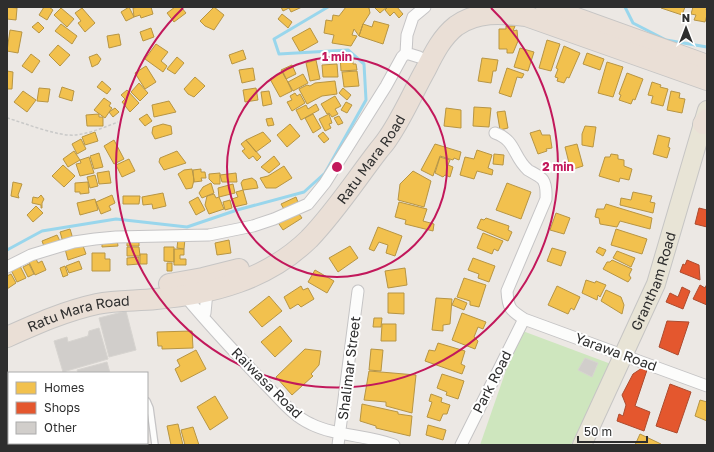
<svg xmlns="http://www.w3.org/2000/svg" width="714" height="452" font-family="'Golos Text',sans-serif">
<rect width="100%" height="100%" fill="#ece8e4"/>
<!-- green -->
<path fill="#cee6be" d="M520,330L611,364L571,445H480Z"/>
<!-- homes -->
<path fill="#f2c14e" stroke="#b79544" d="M7,7L17,8L16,20L7,19Z
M44,7H49L53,10L47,20L39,15Z
M129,7L134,17L126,21L121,12Z
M139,7H151L153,14L141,18L140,15L134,17L133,8Z
M175,7H181L186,13L174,22L167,13Z
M214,7L224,15L214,30L205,26L200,21Z
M281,7H302L291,12L289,8L283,11Z
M346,7H367L369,8L370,13L363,24L359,36L354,29L352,35L357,36L351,46L332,43L334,35L324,33L326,20L332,21L333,15L339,16Z
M374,7H387L380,13Z
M388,7H397L403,14L399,18L394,12L390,16L385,10Z
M662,7H685L682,15L661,8Z
M693,7H707L706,10H707V15L705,22L694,20L696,15L691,14Z
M61,8L74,19L67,27L54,15Z
M82,8L95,23L85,32L78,23L81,21L75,13Z
M282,14L292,22L288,28L278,19Z
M374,21L389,25L383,44L359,36L363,24L372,27Z
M38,22L44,28L39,33L32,27Z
M61,24L77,36L72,44L55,31Z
M506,26H515L513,31L517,30L518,41L513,53H507V49H499V29H506Z
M151,28L154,37L143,41L140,32Z
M310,28L318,42L300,52L292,38Z
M10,30L22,32L18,53L7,51Z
M119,34L121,45L109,48L107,36Z
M547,40L560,44L551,71L539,68Z
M156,44L168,52L161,61L167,66L163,72L145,59Z
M58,45L70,55L60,66L49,55Z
M564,46L580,53L569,78L567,77L564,83L557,81L558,78L555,77L558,69L556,68Z
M520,48L534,52L528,71L514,67Z
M243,50L246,59L232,64L229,55Z
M587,53L604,59L600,70L583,64Z
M31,54L40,61L32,73L22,66Z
M97,54L101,59L98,64L92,67L89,57Z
M353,55V64H356L357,70L341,71L340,56Z
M177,57L184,63L175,74L167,69Z
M482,58L498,60L496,71H493L491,83L478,81Z
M316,60L320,79L310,81L306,63Z
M607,62L623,67L613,97L598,93Z
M337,64L338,77H323L322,65Z
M292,65L296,74L286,79L281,70Z
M146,66L156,82L145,89L135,73Z
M253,68L255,80L242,83L239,70Z
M507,68L524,74L522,78L517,77L511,97L499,93Z
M7,71L13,72L12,89H7Z
M357,71L359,86L344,87L342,72Z
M283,72L292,91L280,97L270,79Z
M627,73L643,79L635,100L633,99L631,104L619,100L621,95L619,94Z
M303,74L308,83L293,91L288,82Z
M195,77L205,86L194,97L188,94L184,89Z
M102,81L111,89L107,94L97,87Z
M335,81L337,94L322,96L307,104L299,89L307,85L310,86L315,83Z
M652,82L661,85L660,87L668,89L663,106L651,103L653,96L648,95Z
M139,83L148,93L140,101L131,92Z
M62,87L74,91L72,101L59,97Z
M39,88L50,89L48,102L37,101Z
M256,88L258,100L245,102L243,90Z
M343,88L351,95L347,100L339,93Z
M127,90L139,103L130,112L122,102L125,99L121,95Z
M23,91L36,100L27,112L14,102Z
M269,91L272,104L263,106L261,92Z
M671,91L680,93L679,98L685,99L682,113L667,110Z
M295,93L297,96L300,94L305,103L292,111L287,102L292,100L290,96Z
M335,96L341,106L335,109L338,114L332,117L329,113L327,114L321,104Z
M104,98L111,103L109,106L112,108L105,118L94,110Z
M169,101L176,112L154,117L152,105Z
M346,102L352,105L347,113L341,110Z
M316,104L319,110L301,120L296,110L306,105L308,109Z
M474,107L491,108L489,127L473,126Z
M115,108L119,112L113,117L109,112Z
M446,108L461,110V128L444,126Z
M505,111L508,128L500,130L497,112Z
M99,114V117H103V126H87L86,115Z
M147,114L152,121L145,126L139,119Z
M313,114L321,128L313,133L305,118Z
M329,114L332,123L329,124L331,128L325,131L319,119Z
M339,116L343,123L338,125L334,118Z
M272,118L274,125L268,126L266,119Z
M163,124L171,126L172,134L155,139L152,133L153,127Z
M290,124L300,136L287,147L277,135Z
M585,126L596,127L593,147L582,145V134Z
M540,130L542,135H550L552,148L546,149L547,151L538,154L530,133Z
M95,132L98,141L85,145L82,137Z
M263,132L271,141L256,152L246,140Z
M323,132L329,139L324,143L318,136Z
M658,135L670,138L668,147L670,148L667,158L653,154Z
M81,139L86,149L77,154L72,144Z
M114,140L124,159L114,164L104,146Z
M246,140L261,157L257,161L253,156L249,159L242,151L245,149L241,144Z
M435,144L461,152L459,160L454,158L453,160L440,156L433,176L421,170Z
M577,144L583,166L567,171L566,164L569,163L565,147Z
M477,150L492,155L488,168L493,170L492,175L477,171L474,179L460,175L465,157L474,159Z
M74,151L80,160L68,167L63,159Z
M177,151L186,163L164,170L159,162L160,158Z
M99,153L103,167L94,169L90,156Z
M494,154L504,155L503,165L493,164Z
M611,154L618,155V159L624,160V166L632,169L629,180L620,178L619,182L599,176L605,157H610Z
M274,156L280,164L269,173L261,167Z
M89,157L94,173L80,176L76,164L81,163L80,160Z
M440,157L450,160L448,165L453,167L450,177L445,175L443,177L435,173Z
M129,159L135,171L122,177L116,165Z
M63,165L75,176L64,187L52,176Z
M284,166L292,178L276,188H266L260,178L268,176Z
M192,169L194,180L192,188L186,189L178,174L184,170Z
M201,169V172H205L206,178H201L202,181L194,182L193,170Z
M109,171L111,183L99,184L97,173Z
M413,171L431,181L424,207L398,200L400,184Z
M220,173V184H214L209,179V174Z
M236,173L237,182H222L220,175Z
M95,175L98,186L90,188L87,177Z
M252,178L256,181L258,188L243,190L241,183L243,180Z
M13,182L22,184L18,195L19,198L11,196Z
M88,182L89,193L80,194V192H75V183Z
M211,183L214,193L202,198L199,193L203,187Z
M507,183L531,192L521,219L496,210Z
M233,184L235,193L219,197L218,188Z
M243,190L247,204L234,207L232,199L238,197L236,192Z
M633,192L652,196L650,202L655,203L653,213L620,205L621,198L631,200Z
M163,193L166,206L153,209L152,204L143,205L142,197Z
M214,194L216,198L219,197L224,209L209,214L205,205L207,196Z
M41,195L44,199L42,203V208H41V205L32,203L33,197L38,198Z
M112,195L115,203L109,206L111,210L101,214L96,202Z
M123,196H140L139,204H123Z
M198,197L205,210L196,215L189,202Z
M296,197L299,205L285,211L281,204Z
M95,199L98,210L80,215L77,203Z
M230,200L232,208L225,210L223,202Z
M399,202L427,209L423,221L434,224L433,231L405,224L406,220L395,217Z
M606,204L652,218L650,229L620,221L617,227L600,224L599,218L595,217L597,209H604Z
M36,206L43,213L33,222L27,215Z
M297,211L302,218L283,230L277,221Z
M556,213L570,218L564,234L550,230Z
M486,218L509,226L508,230L512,232L508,241L477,228L481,219L484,220Z
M378,227L402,236L395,256L386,253L388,245L379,242L374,251L369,249Z
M70,229L73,239L63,242L60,232Z
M616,229L647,239L642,254L611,245Z
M483,233L503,241L498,251L494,249L492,254L477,248Z
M57,235L61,243L45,249L42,241Z
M102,239H117L118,246L102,247Z
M178,239H185L184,249L177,248Z
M127,240H139V246H127Z
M229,240L231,253L217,255L215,243Z
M82,243L86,254L68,260L65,249Z
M350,246L358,258L338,272L329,258Z
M127,247H139L140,256H127Z
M164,247H174V262L164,261Z
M599,247L606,250L603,256L596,252Z
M552,248L566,252L561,266L547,261Z
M174,249H184V255H180V259H186V265H174Z
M617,251L635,258L631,267L613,258Z
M92,253H105V259H110V271H92Z
M140,254H147V264H140Z
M139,257V264L127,265V258Z
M473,258L495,266L489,282L478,278L479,274L468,270Z
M36,259L38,263L42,261L46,270L35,275L29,262Z
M612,260L632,269L629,275L631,278L628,282L603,269L607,262H610Z
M79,261L82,269L69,273L66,266Z
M167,263H172V271H167Z
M29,264L34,274L28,277L23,267Z
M20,266L26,278L17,282L11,270Z
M65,266L68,275L63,277L60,268Z
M405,268L407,285L388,288L385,271Z
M315,270L334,281L327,293L308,282Z
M11,274L16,283L7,289V276Z
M464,278L486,285L479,307L470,305V301L457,297Z
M586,280L595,283L596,281L606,285L600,297L598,295L597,300L582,293Z
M301,286L303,290L308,288L314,299L301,307L298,304L290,309L284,297Z
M557,286L580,297L574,310L571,308L568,314L548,305Z
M606,290L621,297L624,305L622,314L601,301Z
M388,293H404V314L388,313Z
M269,296L282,311L262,327L249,312Z
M436,298L452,299L450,324L443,325V331L432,330Z
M455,298L467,303L464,310L452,305Z
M462,313L486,322L483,329L478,327L474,337L478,341L475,349L452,340Z
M374,318H382L381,327H373Z
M382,324H396V341H381Z
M280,326L292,341L275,357L261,342Z
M192,331L193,348L162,349V346H158L157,332Z
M438,343L465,351L461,364L465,366L462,374L425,361L429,350L435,351Z
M305,349L321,351L319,365L311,374L313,376L292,395L276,377Z
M371,349L383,350L381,371L369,370Z
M196,350L206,369L181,382L175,369L180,366L177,360Z
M369,371L416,375L412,413L386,406V402L364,400Z
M442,374L464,381L458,399L446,395L447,392L437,388Z
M431,394L442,398L441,402L450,405L447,414H443L440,421L427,417L432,402L429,401Z
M215,396L228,418L210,430L197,407Z
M700,400L707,402V421L695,416Z
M362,404L398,412V414L412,416L410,436L376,428V426L360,421Z
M178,424L183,445H171L167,426Z
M428,425L446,430L443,440L426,435Z
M193,427L199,445H185L181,430Z
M640,434L661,444V445H635Z"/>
<!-- shops -->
<path fill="#e4572e" stroke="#ad4b2e" d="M699,208L707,210V227L695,224Z
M687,260L699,265L700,280L680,272L683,264L685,265Z
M707,284V305L693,299L700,285L705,288Z
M682,287L690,291L683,309L666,302L670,293L678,297Z
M667,321L689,322L678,355L659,347Z
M642,368L647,370L635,406L650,412L644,431L617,421L619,414L623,416L626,405L622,395L633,374Z
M670,384L691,392L677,433L656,426Z"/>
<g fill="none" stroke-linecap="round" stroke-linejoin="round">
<!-- stream -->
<path stroke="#99d6ec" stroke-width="3" d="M625,7L633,23L666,40L707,47
M7,250L42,231L116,219L187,227L237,210L304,192L325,173L366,100L364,64L348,50L279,54L274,39L328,7"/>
</g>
<!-- building -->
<path fill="#d1cecb" stroke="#d7d4d0" d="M126,311L136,350L109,357L99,318Z
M99,328L108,359L63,372L54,341L67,337L68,342L88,336L89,331Z
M585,358L598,363L592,377L578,370Z
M107,362L110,373H78L77,370Z"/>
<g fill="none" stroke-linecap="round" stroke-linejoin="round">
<!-- lane casing -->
<g stroke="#c5c4c5" stroke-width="8">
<path id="lane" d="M147,401L150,408L155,445"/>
</g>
<!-- street casing -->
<g stroke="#c5c4c5" stroke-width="13">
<path id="street" d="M406,53L407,35L413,17L425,7
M495,133C516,140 513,157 528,170C533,173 540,176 543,180C547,186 546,193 546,199L507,291C508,308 510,310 524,319L707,386
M7,267L31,255L74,242L95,239L116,237L209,235L253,226L274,219L308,204L325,183L386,86L402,57L406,53L419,57
M185,296C211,327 239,357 267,386C281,400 293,416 311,424C335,436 367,435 394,445
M203,316L205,313L207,292
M338,445L358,291
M461,445L524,319"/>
</g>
<!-- primary casing -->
<g stroke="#c6c5c4" stroke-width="20">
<g id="primary">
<path id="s1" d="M582,445L656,284L707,110"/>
</g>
</g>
<!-- highway casing -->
<g stroke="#c6c5c4" stroke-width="22">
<g id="highway">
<path d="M546,7L707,65"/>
<path d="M703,124L707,119"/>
<path d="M169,284L203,278L239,269"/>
<path id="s2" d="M7,337C36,324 65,311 97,304C116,300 136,301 156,299C212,294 267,280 309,239C335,212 355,181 378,151C381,147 385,143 388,138C403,116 413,92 426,69C434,53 442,37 456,26C477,11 501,13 526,16L707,80"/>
</g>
</g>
<!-- path -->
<path stroke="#c9c9c8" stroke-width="1.5" stroke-dasharray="3 2" stroke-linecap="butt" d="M7,118C25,123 58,137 76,135C91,133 105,127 118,122"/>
<!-- lane -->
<use href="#lane" stroke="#fcfcfb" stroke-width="5.5"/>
<!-- street -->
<use href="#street" stroke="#fcfcfb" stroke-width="11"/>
<!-- primary -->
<use href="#primary" stroke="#e8e4d6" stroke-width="18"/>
<!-- highway -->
<use href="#highway" stroke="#eadfd6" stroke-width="20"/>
</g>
<!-- distance rings -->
<g fill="none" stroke="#c2185b" stroke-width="2">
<circle cx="337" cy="167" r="110"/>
<path d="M491 8A221 221 0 1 1 183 8"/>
</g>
<g text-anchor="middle" stroke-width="4" stroke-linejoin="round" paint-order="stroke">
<!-- street labels -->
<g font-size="14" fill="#2e2e2e" stroke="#fff">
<text dy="5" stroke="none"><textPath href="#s2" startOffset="424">Ratu Mara Road</textPath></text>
<text dy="5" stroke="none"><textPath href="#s1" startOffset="179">Grantham Road</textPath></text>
<text dy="5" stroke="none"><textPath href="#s2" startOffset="76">Ratu Mara Road</textPath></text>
<text transform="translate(616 352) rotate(20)" y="5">Yarawa Road</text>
<text transform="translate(349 368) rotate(-83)" y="5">Shalimar Street</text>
<text transform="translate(492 382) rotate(-63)" y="5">Park Road</text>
<text transform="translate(267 383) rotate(45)" y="5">Raiwasa Road</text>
</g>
</g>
<circle cx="337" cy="167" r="6" fill="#c2185b" stroke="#fff" stroke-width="2"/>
<g font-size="12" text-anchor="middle" font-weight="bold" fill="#c2185b" stroke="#fff" stroke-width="4" stroke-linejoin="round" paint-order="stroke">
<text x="337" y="61">1 min</text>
<text x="558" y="171">2 min</text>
</g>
<!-- border -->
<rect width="714" height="452" fill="none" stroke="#2e2e2e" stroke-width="16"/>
<!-- legend -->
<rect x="8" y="372" width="140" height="72" fill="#ffffff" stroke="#ababab"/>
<rect x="16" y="382" width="20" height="12" fill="#f2c14e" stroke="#ababab"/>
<text x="44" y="392" font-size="12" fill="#2e2e2e">Homes</text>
<rect x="16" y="402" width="20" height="12" fill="#e4572e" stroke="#ababab"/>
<text x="44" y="412" font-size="12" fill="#2e2e2e">Shops</text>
<rect x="16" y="422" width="20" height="12" fill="#d1cecb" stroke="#ababab"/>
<text x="44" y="432" font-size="12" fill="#2e2e2e">Other</text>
<!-- north arrow -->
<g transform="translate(686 28)" stroke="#ffffff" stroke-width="3" paint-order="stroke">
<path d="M0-3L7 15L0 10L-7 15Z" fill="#2e2e2e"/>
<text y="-6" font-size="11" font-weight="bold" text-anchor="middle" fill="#2e2e2e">N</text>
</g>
<!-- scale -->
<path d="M578 436v6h69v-6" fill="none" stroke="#2e2e2e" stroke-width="2"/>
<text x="584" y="436" font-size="12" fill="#2e2e2e" stroke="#ffffff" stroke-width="3" paint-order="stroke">50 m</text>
</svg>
